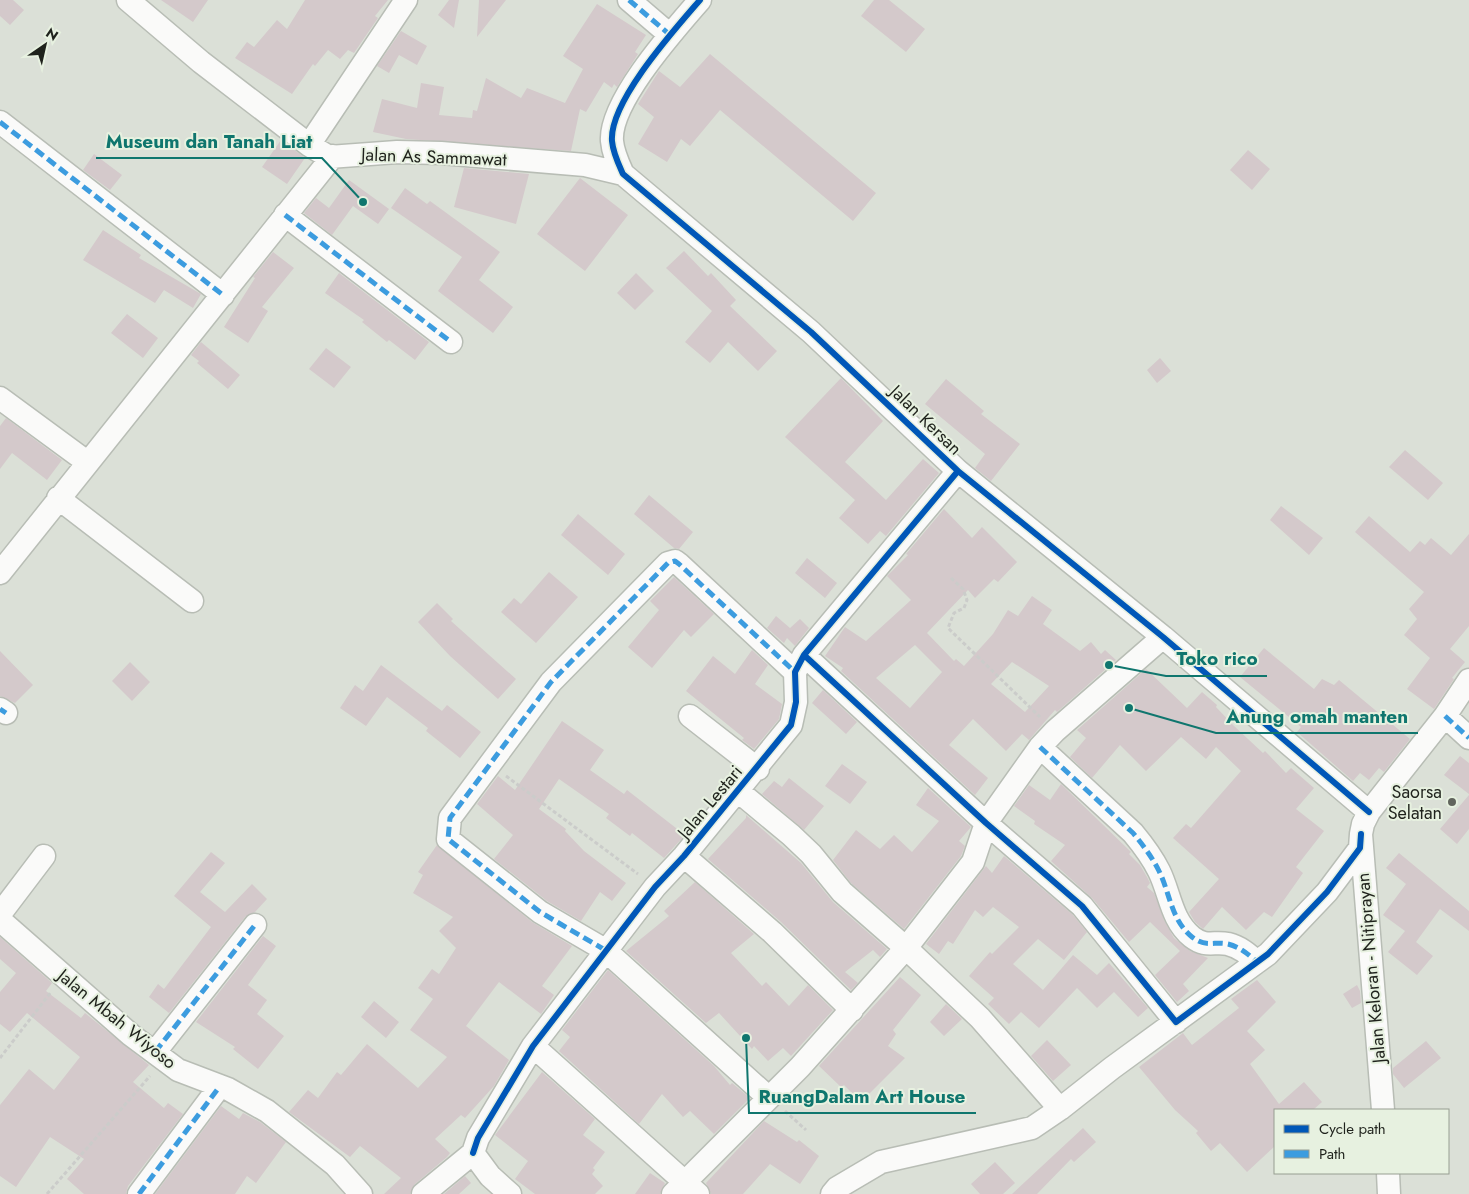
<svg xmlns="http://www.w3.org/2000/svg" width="1469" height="1194" font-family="Jost,sans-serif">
<rect width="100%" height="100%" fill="#dbe0d7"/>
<!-- building -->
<path fill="#d4c9cb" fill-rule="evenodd" d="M0,0H13L24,10L10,25L0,16Z
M161,0H208L193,22Z
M305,0H388L375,16L378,18L354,53L348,50L340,59L328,50L315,66L313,64L292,94L235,58L247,42L254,47L277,20L287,29Z
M449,0H459L454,28L438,15Z
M479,0H506L477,37Z
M874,0H889L925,29L906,52L861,16Z
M597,4L646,35L635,52L638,54L617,87L614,84L612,88L604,82L586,112L580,109L571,151L406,139L373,132L382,99L417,108L421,83L444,87L439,115L472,118L473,110L477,111L486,78L521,98L527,88L565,103L583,69L563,56Z
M401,31L427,46L417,65L399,55L389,73L377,66Z
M710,54L876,193L853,221L720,110L690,146L681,139L667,162L638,144L654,117L638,104L659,71L680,87Z
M281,140L305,158L287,184L262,167Z
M1248,150L1270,169L1252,190L1230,170Z
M94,154L122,175L110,190L83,170Z
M464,168L529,174L516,224L454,207Z
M580,178L628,215L585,271L537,234Z
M349,180L389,209L378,224L353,206L332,235L304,213L316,198L329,208Z
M405,188L427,204L430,201L500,252L479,280L513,307L493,333L438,291L462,257L391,208Z
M103,230L141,255L139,258L201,294L193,308L164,290L155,303L83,260Z
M684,251L708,276L711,273L736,300L730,306L777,351L758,371L728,342L710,363L685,342L712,311L666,268Z
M273,252L294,268L262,307L268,311L248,343L224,327L255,278L253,277Z
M339,273L429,342L415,360L389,340L387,342L362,322L364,320L325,293Z
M636,273L654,291L635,310L617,293Z
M127,314L158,338L143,358L111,333Z
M201,342L240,375L228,389L197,363L199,361L191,355Z
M326,348L351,367L334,388L309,369Z
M1160,358L1171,371L1157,383L1147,370Z
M841,378L883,421L845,462L886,500L923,459L939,473L886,536L880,531L868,544L839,518L855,500L785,437Z
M946,379L984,411L981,414L1020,444L991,481L975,468L985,454L925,404Z
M6,418L62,460L47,480L12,453L0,469V426Z
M1405,450L1443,483L1428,500L1389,467Z
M649,495L693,532L679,549L674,548L634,514Z
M1281,506L1323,538L1309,555L1270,520Z
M944,509L972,538L982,527L1017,562L998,582L994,579L975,598L968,590L927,633L954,661L956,659L964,666L993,634L1008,610L1018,616L1032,596L1052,610L1043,624L1080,651L1091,642L1101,654L1105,650L1116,660L1057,712L1055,710L1029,740L1022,734L1006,751L973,719L949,745L988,778L975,795L841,671L843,668L825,656L845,627L866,641L911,600L887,576L908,555L906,554ZM915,645L942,672L910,708L876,678ZM1012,662L1049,686L1025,712L991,684Z
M578,514L625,554L608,575L561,535Z
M1369,516L1410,552L1420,541L1425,545L1431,538L1451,555L1469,534V626L1450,649L1465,662L1452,678L1454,679L1434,709L1407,689L1430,658L1404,635L1417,619L1409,609L1424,592L1355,532Z
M807,558L837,583L825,598L795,573Z
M549,572L578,597L536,643L501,612L514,598L521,604Z
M674,577L714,614L691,637L684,630L652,668L628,647L659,610L650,601Z
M437,603L453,619L451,621L516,679L498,699L450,656L418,622Z
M776,616L790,628L800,619L809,628L795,646L787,638L784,643L767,628Z
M1264,648L1314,689L1322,679L1334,685L1339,680L1410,739L1384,772L1379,768L1369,780L1360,773L1353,781L1297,732L1301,727L1240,677Z
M752,650L768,665L755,684L782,704L779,719L754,749L742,740L744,738L686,691L713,656L735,674Z
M0,651L33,685L15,703L0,696Z
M130,662L150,682L132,701L112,681Z
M381,665L442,711L447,705L481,732L460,758L426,731L428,728L387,697L366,726L340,708L355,685L363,691Z
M1146,669L1187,708L1202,692L1217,705L1216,707L1233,725L1263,753L1265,751L1286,773L1291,768L1314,788L1296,809L1324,831L1296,867L1303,873L1272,917L1264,912L1246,930L1222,907L1203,929L1195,922L1189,912L1219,879L1173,838L1186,824L1191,828L1241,771L1216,747L1206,759L1181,737L1146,771L1120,745L1092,778L1070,757L1086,738L1077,730Z
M823,690L857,722L846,734L812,703Z
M562,721L604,750L590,770L624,794L627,790L685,835L664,858L632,833L630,836L606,818L609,814L559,779L539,809L566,829L565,831L584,851L626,883L612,901L600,892L581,921L547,901L494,859L513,835L477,804L498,776L515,790Z
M1460,756L1469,763V794L1444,775Z
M842,764L867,782L850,804L825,786Z
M789,778L824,806L804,830L762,794L774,781L782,787Z
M1061,784L1131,852L1129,854L1140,865L1147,877L1150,883L1147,887L1154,893L1164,920L1174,938L1190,951L1208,958L1183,984L1189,991L1177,1002L1155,975L1180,951L1150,922L1129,942L1092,898L1051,861L1065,845L1034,824L1035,821L1014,806L1029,785L1050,800Z
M928,788L971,827L959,841L965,846L961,856L904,929L851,883L833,860L856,830L880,849L894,835L912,852L939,821L916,805Z
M1469,795V829L1457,844L1440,829Z
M746,815L801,863L833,902L887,949L880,957L873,950L845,972L858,983L851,990L781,922L708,859L746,818Z
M437,845L532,922L572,946L542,986L554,995L541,1014L499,982L466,1026L509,1060L494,1086L465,1118L461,1115L435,1139L450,1153L447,1157L415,1184L410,1194H384L401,1178L360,1146L350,1157L289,1112L308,1090L318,1098L337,1072L341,1075L367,1044L418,1088L447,1057L410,1030L433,999L418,988L432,969L439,974L456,948L439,931L453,917L413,893L423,875L418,872Z
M211,852L225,863L200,892L225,912L252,884L267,899L255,912L245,917L169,1013L149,997L158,984L164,989L211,927L174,896Z
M1399,853L1469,911V931L1440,909L1416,942L1433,956L1417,975L1388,952L1405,931L1383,915L1406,884L1386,868Z
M1004,856L1073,915L1087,932L1064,960L1038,939L1013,964L1043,990L1073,955L1097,975L1109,963L1148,1008L1138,1017L1114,992L1097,1008L1077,988L1039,1028L1021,1012L1009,1024L988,1004L994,998L969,976L990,952L992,954L1019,927L993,907L983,917L975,910L953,944L948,941L939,954L926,944L986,866L992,873Z
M695,882L754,934L731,953L762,986L766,982L789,1006L808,985L833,1010L791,1056L783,1048L768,1061L754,1046L752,1049L719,1013L706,1023L626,951L669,916L664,911Z
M263,936L276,946L248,985L267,1000L257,1014L284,1036L258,1069L233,1049L235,1047L196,1022Z
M0,937L52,983L46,991L81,1018L85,1013L149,1065L133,1082L164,1108L168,1103L183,1114L128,1186L126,1194H84L67,1179L84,1159L50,1137L16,1187L0,1176V1105L29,1069L54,1090L80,1057L27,1013L10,1032L0,1024V992L16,973L0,959Z
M608,970L714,1066L730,1085L732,1083L750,1098L714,1134L690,1111L683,1117L662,1094L639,1124L559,1051L570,1037L562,1030Z
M900,977L921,995L893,1030L896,1034L888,1046L905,1058L861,1102L844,1085L841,1087L819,1066Z
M1257,980L1276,1002L1247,1031L1265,1050L1250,1064L1279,1104L1304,1082L1322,1102L1313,1110H1275V1146L1247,1172L1220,1143L1211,1151L1196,1133L1198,1131L1175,1110L1139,1067L1183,1033L1192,1045L1239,1008L1231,999Z
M1357,985L1360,991L1361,1003L1352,1008L1343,994Z
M374,1001L399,1022L386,1038L361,1017Z
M946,1004L962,1019L944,1036L930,1022Z
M1047,1040L1071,1065L1053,1081L1031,1056Z
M1426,1041L1441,1058L1404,1088L1393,1074V1068Z
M542,1072L595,1119L583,1135L605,1152L593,1168L595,1170L592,1174L603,1186L595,1194H535L515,1179L528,1161L495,1135Z
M221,1106L239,1119L243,1113L260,1122L286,1142L256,1183L247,1176L235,1194H155Z
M764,1121L797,1142L799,1140L819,1156L800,1184L770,1164L743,1194H711L706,1183Z
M1083,1128L1096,1142L1074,1162L1071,1159L1037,1194H1012Z
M995,1162L1015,1183L1003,1194H980L971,1184Z
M650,1173L665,1183L660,1194H635Z
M465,1176L471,1183L459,1194H444Z"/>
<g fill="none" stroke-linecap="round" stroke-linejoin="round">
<!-- minor casing -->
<g stroke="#b8bdb5" stroke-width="25">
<path id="minor" d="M128,0L201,62L309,145L329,157L397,152L441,153L585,165L623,174
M629,0L670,35
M700,0C675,29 609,102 612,141C613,153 618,163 623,174L811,332L958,471L1163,637L1369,812
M0,122L223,295
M309,145L406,0
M285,215L451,342
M0,398L87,462
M58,498L192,601
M0,573L333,156
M804,655L986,823L1082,906L1176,1022
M0,709L6,713
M690,716L758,769
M1445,716L1469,738
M1040,747L1133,833C1143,845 1152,857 1159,871C1170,893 1171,920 1192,937C1206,948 1214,941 1228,944C1240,947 1248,954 1257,962
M738,791L791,835L811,854L842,892L906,948L980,1018L1060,1109
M684,856L772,932L852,1010
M0,914L44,856
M0,920L131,1035L178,1070L228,1089L267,1111L335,1165L361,1194
M533,1046L698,1194
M155,1052L255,925
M769,1098L605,950L540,912L448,839L450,818L551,682L668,563L675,561L679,564L795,672
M1383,1110L1361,834L1363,824L1369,812L1445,716L1469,680
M473,1153L478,1138L533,1046L655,887L684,856L791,725L796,702L795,672L804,655L958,471
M1388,1173L1389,1194
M139,1194L220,1086
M423,1194L473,1153L490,1176L510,1194
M673,1194L800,1067L906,948L973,862L986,823L1040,747L1055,731L1163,637
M832,1194L837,1188L881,1162L1032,1128L1060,1109L1112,1068L1268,954L1327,892L1360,848L1361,834"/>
</g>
<!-- path -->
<path stroke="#cbccca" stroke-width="3" stroke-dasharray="4 2.5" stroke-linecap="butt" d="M951,578L963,589L967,600L964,608L954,613L948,628L1040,717
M506,776L638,874
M0,1058L51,992
M785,1111L806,1130
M47,1194L150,1076"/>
<!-- minor -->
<use href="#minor" stroke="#fafaf9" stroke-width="22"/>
<!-- quiet -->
<path stroke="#3c9cdf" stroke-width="5" stroke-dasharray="10 5" stroke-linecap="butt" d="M629,0L670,35
M0,122L223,295
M285,215L451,342
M0,709L6,713
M1445,716L1469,738
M1040,747L1133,833C1143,845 1152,857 1159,871C1170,893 1171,920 1192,937C1206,948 1214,941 1228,944C1240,947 1248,954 1257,962
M605,950L540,912L448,839L450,818L551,682L668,563L675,561L679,564L795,672
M155,1052L255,925
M139,1194L220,1086"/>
<!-- cycleway casing -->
<g stroke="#e7f1e0" stroke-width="9">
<path id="cycleway" d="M700,0C675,29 609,102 612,141C613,153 618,163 623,174L811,332L958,471L1163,637L1369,812
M804,655L986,823L1082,906L1176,1022L1268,954L1327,892L1360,848L1361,834
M473,1153L478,1138L533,1046L655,887L684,856L791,725L796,702L795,672L804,655L958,471"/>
</g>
<!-- cycleway -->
<use href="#cycleway" stroke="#0057b8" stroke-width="6"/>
</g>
<!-- markers -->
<circle fill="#61645d" stroke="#e7f1e0" stroke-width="2" cx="1452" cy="802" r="5"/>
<g text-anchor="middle" stroke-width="4" stroke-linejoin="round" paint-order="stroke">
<!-- street labels -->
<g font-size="18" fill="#1f221c" stroke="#e7f1e0">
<text transform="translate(434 157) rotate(2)" y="6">Jalan As Sammawat</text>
<text transform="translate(926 420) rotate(44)" y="6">Jalan Kersan</text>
<text transform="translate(710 802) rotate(-50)" y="6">Jalan Lestari</text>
<text transform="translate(1371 968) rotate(-95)" y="6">Jalan Keloran - Nitiprayan</text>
<text transform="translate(117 1019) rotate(39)" y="6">Jalan Mbah Wiyoso</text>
</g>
<!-- poi labels -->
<g font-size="18" fill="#1f221c" stroke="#e7f1e0" text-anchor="end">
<text x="1442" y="798">Saorsa<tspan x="1442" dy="21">Selatan</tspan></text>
</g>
</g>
<!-- callouts -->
<path fill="none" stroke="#0f766e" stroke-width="2" d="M363 202L322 158H96M1109 665L1166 676H1267M1129 708L1216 733H1418M746 1038L749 1113H976"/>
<g fill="#0f766e" stroke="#e7f1e0" stroke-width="2">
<circle cx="363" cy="202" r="5"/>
<circle cx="1109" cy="665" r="5"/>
<circle cx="1129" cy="708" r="5"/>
<circle cx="746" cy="1038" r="5"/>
</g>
<g font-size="19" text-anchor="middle" font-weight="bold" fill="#0f766e" stroke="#e7f1e0" stroke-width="4" stroke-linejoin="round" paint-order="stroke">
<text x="209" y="148">Museum dan Tanah Liat</text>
<text x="1217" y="665">Toko rico</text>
<text x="1317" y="723">Anung omah manten</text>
<text x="862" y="1103">RuangDalam Art House</text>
</g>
<!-- legend -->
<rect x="1274" y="1109" width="175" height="65" fill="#e7f1e0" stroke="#979e92"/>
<rect x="1284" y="1125" width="25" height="8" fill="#0057b8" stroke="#979e92"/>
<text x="1319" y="1134" font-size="15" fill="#1f221c">Cycle path</text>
<rect x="1284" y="1150" width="25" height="8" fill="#3c9cdf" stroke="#979e92"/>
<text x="1319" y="1159" font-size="15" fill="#1f221c">Path</text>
<!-- north arrow -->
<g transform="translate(45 45) rotate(34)" stroke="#e7f1e0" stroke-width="4" paint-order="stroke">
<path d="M0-4L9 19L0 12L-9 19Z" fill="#1f221c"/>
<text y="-8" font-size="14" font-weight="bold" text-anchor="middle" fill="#1f221c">N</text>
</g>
</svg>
